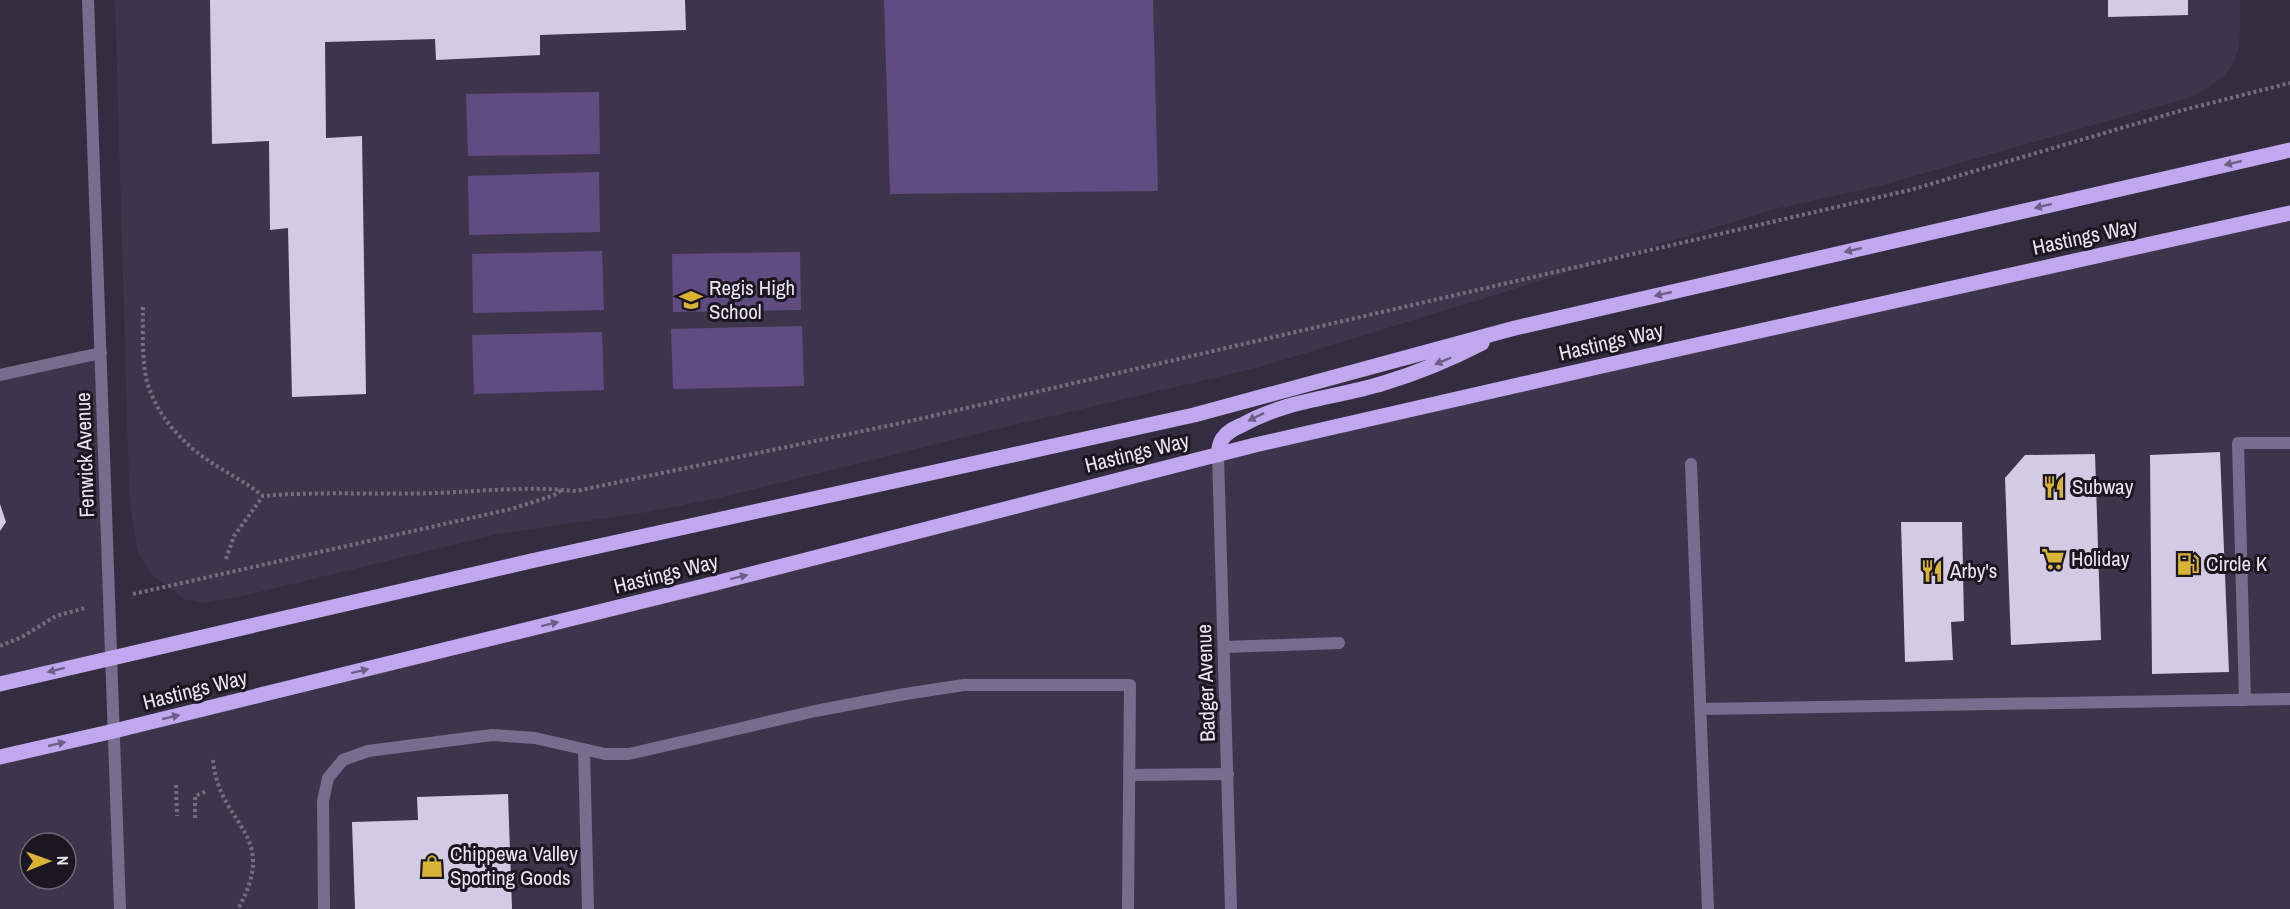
<svg xmlns="http://www.w3.org/2000/svg" width="2290" height="909" font-family="'Archivo Narrow',sans-serif">
<rect width="100%" height="100%" fill="#342d40"/>
<!-- built -->
<path fill="#3e354d" fill-rule="evenodd" d="M115,0H2240V33L2238,50L2233,63L2225,75L2205,90L2185,99L1879,186L1775,209L1260,367L1001,428L714,499L647,512L498,534L247,595L203,603L184,599L152,575L138,552L132,520L129,485Z
M2290,213V909H0V757L1218,455ZM30,843H66V879H30Z
M101,353L111,657L0,684V375Z"/>
<!-- green -->
<path fill="#614c82" d="M884,0H1153L1158,191L890,194Z
M599,92L600,154L468,156L466,94Z
M599,172L600,232L469,235L468,176Z
M602,251L604,310L473,313L472,254Z
M800,252L801,310L673,312L672,254Z
M802,326L804,386L673,389L671,329Z
M602,332L604,390L474,394L472,335Z"/>
<!-- building -->
<path fill="#d3cbe3" d="M210,0H685L686,30L540,35V55L436,60L435,39L325,42L326,138L362,136L366,394L292,397L288,228L270,230L269,141L212,144Z
M2108,0H2188V15L2108,17Z
M2220,452L2229,672L2152,674L2150,455Z
M2095,454L2101,640L2011,645L2005,478L2025,455Z
M0,504L6,522L0,531Z
M1901,522H1962L1964,621L1951,622L1953,660L1905,662Z
M508,794L512,909H355L352,822L418,820L417,797Z"/>
<g fill="none" stroke-linecap="round" stroke-linejoin="round">
<!-- path -->
<path stroke="#736d7e" stroke-width="4" stroke-dasharray="3 3" stroke-linecap="butt" d="M143,307C143,328 142,351 145,372C151,410 181,443 212,463C229,474 247,483 263,496C321,491 379,495 438,493C484,491 529,486 576,491L906,422L1910,190L2183,110L2290,83
M226,559L234,536L263,496
M133,594L511,509L552,496L562,490
M0,646L22,637L56,616L85,608
M213,760C219,827 281,832 238,909
M176,785L177,816
M195,818V796L207,791"/>
<!-- service -->
<path stroke="#796d8f" stroke-width="12" d="M1691,464L1708,909
M1225,647L1339,643
M2245,700L2238,443H2290
M1701,709L2290,699
M584,750L588,909
M1129,775L1228,774
M324,909L323,801L328,778L343,760L368,751L492,735L535,738L605,754H629L815,711L905,694L964,685H1130L1128,909"/>
<!-- minor -->
<path stroke="#796d8f" stroke-width="12" d="M88,0L120,909
M0,375L101,353
M1218,455L1231,909"/>
<!-- primary -->
<path stroke="#c1a7ed" stroke-width="15" d="M1218,455C1219,449 1219,443 1223,438C1228,431 1235,428 1242,425C1286,400 1336,398 1384,383C1417,373 1451,359 1482,343
M0,684L531,561L1194,415L1515,328L2290,150
M0,757L114,731L704,586L1255,445L1602,366L2290,213"/>
</g>
<!-- one-way arrows -->
<defs><path id="oneway-solid" d="M-6-.8H1V-3.2L6.5 0L1 3.2V.8H-6Z" transform="scale(1.5)"/></defs>
<g fill="#6e5f86">
<use href="#oneway-solid" transform="translate(2233 163) rotate(167)"/>
<use href="#oneway-solid" transform="translate(2043 206) rotate(167)"/>
<use href="#oneway-solid" transform="translate(1853 250) rotate(167)"/>
<use href="#oneway-solid" transform="translate(1663 294) rotate(167)"/>
<use href="#oneway-solid" transform="translate(1443 361) rotate(157)"/>
<use href="#oneway-solid" transform="translate(1256 417) rotate(154)"/>
<use href="#oneway-solid" transform="translate(739 577) rotate(-14)"/>
<use href="#oneway-solid" transform="translate(550 624) rotate(-14)"/>
<use href="#oneway-solid" transform="translate(56 670) rotate(166)"/>
<use href="#oneway-solid" transform="translate(360 671) rotate(-14)"/>
<use href="#oneway-solid" transform="translate(171 717) rotate(-14)"/>
<use href="#oneway-solid" transform="translate(57 744) rotate(-13)"/>
</g>
<!-- icons -->
<defs>
<g id="school-bare" transform="scale(1.8)"><path d="M0-5L7-2L0 1L-7-2ZM-4 1L0 2.5L4 1V4Q0 6-4 4Z" fill="#d9b334" stroke="#1a1720" stroke-width="2.5" paint-order="stroke"/></g>
<g id="restaurant-bare" transform="scale(1.8)"><path d="M-5-6h1v4h1v-4h1v4h1v-4h1v5L-1.5 .5V6h-2V.5L-5-1ZM5-6V6H3V1.5H1.5Q1.5-4 5-6Z" fill="#d9b334" stroke="#1a1720" stroke-width="2.5" paint-order="stroke"/></g>
<g id="supermarket-bare" transform="scale(1.8)"><path d="M-6-5.5h2.5l.6 2H6L4.5 2H-2.5L-4.4-4H-6ZM-1.5 3.2a1.3 1.3 0 1 0 .1 0ZM3 3.2a1.3 1.3 0 1 0 .1 0Z" fill="#d9b334" stroke="#1a1720" stroke-width="2.5" paint-order="stroke"/></g>
<g id="fuel-bare" transform="scale(1.8)"><path d="M-5.5-6h7V0h2V4h1.3V-2.5L3-4.5l.8-.8L6-3V5H2.5V1h-1V6h-7ZM-4.2-4.7v3.2H.2V-4.7Z" fill="#d9b334" stroke="#1a1720" stroke-width="2.5" paint-order="stroke"/></g>
<g id="shop-bare" transform="scale(1.8)"><path d="M-5-2.5h2.3a2.7 3.5 0 0 1 5.4 0H5L5.5 6h-11ZM-1.5-2.5h3a1.5 2.3 0 0 0-3 0Z" fill="#d9b334" stroke="#1a1720" stroke-width="2.5" paint-order="stroke"/></g>
</defs>
<g fill-rule="evenodd">
<use href="#school-bare" x="691" y="300"/>
<use href="#restaurant-bare" x="2054" y="487"/>
<use href="#supermarket-bare" x="2053" y="559"/>
<use href="#fuel-bare" x="2188" y="564"/>
<use href="#restaurant-bare" x="1932" y="571"/>
<use href="#shop-bare" x="432" y="866"/>
</g>
<g text-anchor="middle" stroke-width="6" stroke-linejoin="round" paint-order="stroke">
<!-- street labels -->
<g font-size="21" fill="#e9e5f1" stroke="#1a1720">
<text transform="translate(2085 237) rotate(-12)" y="7">Hastings Way</text>
<text transform="translate(1611 342) rotate(-13)" y="7">Hastings Way</text>
<text transform="translate(1137 453) rotate(-14)" y="7">Hastings Way</text>
<text transform="translate(85 455) rotate(-92)" y="7">Fenwick Avenue</text>
<text transform="translate(666 574) rotate(-14)" y="7">Hastings Way</text>
<text transform="translate(1206 683) rotate(-92)" y="7">Badger Avenue</text>
<text transform="translate(195 690) rotate(-14)" y="7">Hastings Way</text>
</g>
<!-- poi labels -->
<g font-size="21" fill="#e9e5f1" stroke="#1a1720" text-anchor="start">
<text x="709" y="295">Regis High<tspan x="709" dy="24">School</tspan></text>
<text x="2072" y="494">Subway</text>
<text x="2071" y="566">Holiday</text>
<text x="2206" y="571">Circle K</text>
<text x="1950" y="578">Arby's</text>
<text x="450" y="861">Chippewa Valley<tspan x="450" dy="24">Sporting Goods</tspan></text>
</g>
</g>
<!-- north arrow -->
<g transform="translate(48 861) rotate(89)"><circle r="28" fill="#1a1720" stroke="#6d6974" stroke-width="1.5"/>
<path d="M0-4.5L10 22L0 15L-10 22Z" fill="#d9b334"/>
<text y="-9" font-size="16" font-weight="bold" text-anchor="middle" fill="#e9e5f1">N</text>
</g>
</svg>
